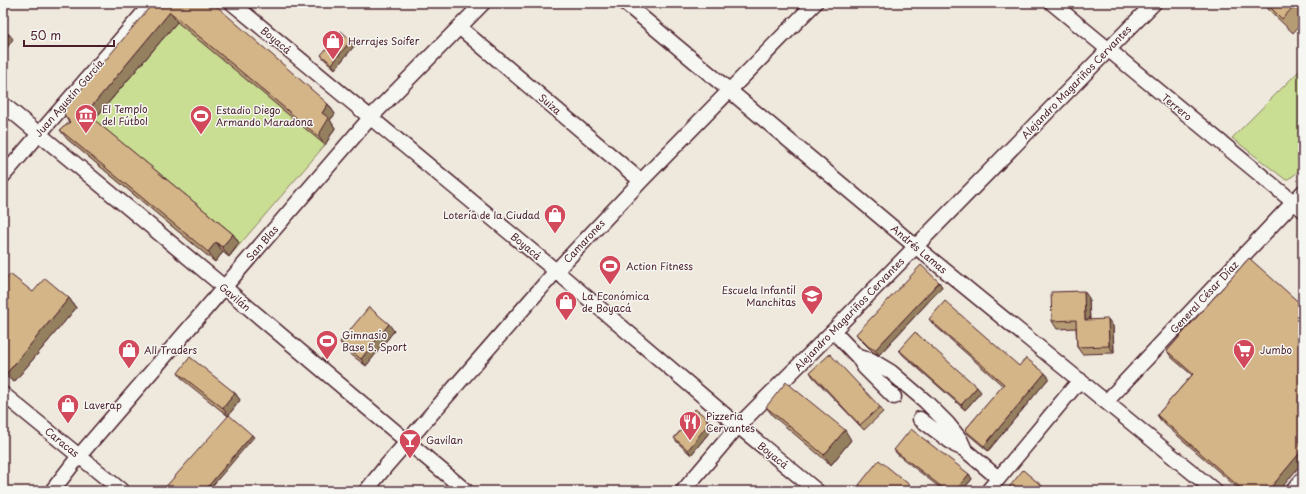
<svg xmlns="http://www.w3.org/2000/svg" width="1306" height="494" font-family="'Playpen Sans',sans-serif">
<rect width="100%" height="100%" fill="#efe9dd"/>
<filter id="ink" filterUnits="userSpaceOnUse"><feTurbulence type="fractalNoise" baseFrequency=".025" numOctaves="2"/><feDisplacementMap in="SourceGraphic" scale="8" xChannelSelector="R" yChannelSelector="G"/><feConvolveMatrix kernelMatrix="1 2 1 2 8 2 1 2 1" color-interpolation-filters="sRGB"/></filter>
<g filter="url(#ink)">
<!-- green -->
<path fill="#c9de93" stroke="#8a7e5f" d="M166,5L277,63L335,114L329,122L335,128L325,145L229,257L223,252L215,262L67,139Z
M1303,67V167L1293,176L1286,180L1232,138Z"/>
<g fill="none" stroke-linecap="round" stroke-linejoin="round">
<!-- minor casing -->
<g stroke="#4a1f2b" stroke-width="17">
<path id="minor" d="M232,3L556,271L738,426L817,491
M625,3L915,246L1215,491
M1052,3L1303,210
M459,27L641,181
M3,104L224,287L466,491
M3,176L152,3
M833,331L858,357L871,360L891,372L925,401L948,424L960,439L965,450L998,478
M858,357L864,367L894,397
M3,394L122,491
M1106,402L1303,192
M920,419L955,445L964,449
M52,491L79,456L370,118L483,3
M366,491L386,466L556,271L641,181L815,3
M683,491L738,426L833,331L1154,3
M988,491L1080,380
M1293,491L1303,479"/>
</g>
<!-- minor -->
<use href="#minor" stroke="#f6f6f2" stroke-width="14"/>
</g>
<!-- wall -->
<path fill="#b69c75" stroke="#4a1f2b" d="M153,3L328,104L335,114L330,120L335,128L325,145L177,22L94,120L233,234L239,243L229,257L223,252L215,262L67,139L60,130L69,123L65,116Z
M1264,3H1303V22L1293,33L1269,10Z
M355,45L335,69L325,60L321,55Z
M1249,258L1279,491H1241L1162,422L1157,415L1192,375L1172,358L1167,351Z
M939,282L942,287L879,355L873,352L860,339L856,334Z
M3,283L33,292L69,298L76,308L14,382L3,374Z
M1089,298L1090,320L1113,326L1114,353L1082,354L1077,347L1076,328L1057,329L1052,321Z
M929,319L1019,366L1045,373L1049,378L988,451L969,435L965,430L1003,386L933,324Z
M394,331L366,366L345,350L340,342Z
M899,350L981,392L965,410L903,355Z
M810,372L880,407L883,412L864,430L813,377Z
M178,373L235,393L240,400L228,416L183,380Z
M766,407L851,440L831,465L773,416Z
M686,420L709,422L712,429L691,455L678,443L674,438L688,422Z
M894,450L969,474L972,479L962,491H944L898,455Z
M859,485L917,491H863Z"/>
<!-- shaded-wall -->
<path fill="#947f5f" stroke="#4a1f2b" d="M170,12L177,22L92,122L86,113Z
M9,34L13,39L5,51L3,48V44Z
M351,40L355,45L335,69L332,64Z
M328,104L335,114L330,120L335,128L325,145L318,136L322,113Z
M233,234L239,243L229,257L222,247Z
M216,242L223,252L215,262L208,252Z
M939,282L942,287L879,355L875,350Z
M1084,291L1089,298L1090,327L1085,320Z
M69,298L76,308L14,382L7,373Z
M1303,318V327L1299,322Z
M1108,319L1113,326L1114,353L1109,346Z
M389,324L394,331L366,366L361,359Z
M1045,373L1049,378L988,451L984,446Z
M977,387L981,392L965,410L961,405Z
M235,393L240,400L228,416L223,408Z
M706,417L709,422L712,429L691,455L688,450Z
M845,430L851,440L831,465L824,455Z
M252,435L254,437L208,491H204Z
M1303,449V462L1279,491H1268Z
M969,474L972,479L962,491H955Z"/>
<!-- building -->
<path fill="#d4b588" stroke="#4a1f2b" d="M153,3H213L328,104L322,113L329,118L318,136L170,12L86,113L233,234L222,247L216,242L208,252L60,130L70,122L65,116L64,110Z
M1266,3H1297L1282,19Z
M3,30L9,34L3,44Z
M341,31L351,40L332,64L321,55Z
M1249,258L1303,306V318L1299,322L1303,325V449L1268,491H1244L1157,415L1193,374L1167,351Z
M921,265L939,282L875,350L869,347L856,334Z
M10,274L33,292L45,278L69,298L7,373L3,370V283Z
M1084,291L1085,320L1108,319L1109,346L1077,347L1076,320L1052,321L1051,292Z
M945,301L1019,366L1026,358L1045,373L984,446L965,430L1004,384L929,319Z
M369,307L389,324L361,359L340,342Z
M915,332L977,387L961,405L899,350Z
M830,354L880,407L860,425L810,372Z
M190,357L235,393L223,408L178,373Z
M786,382L845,430L824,455L766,407Z
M695,409L706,417L708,424L688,450L674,438L689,422L686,420Z
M229,415L252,435L204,491H162Z
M911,429L969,474L955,491H947L894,450Z
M879,460L917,491H866L859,485Z
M1023,470L1048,491H1006Z"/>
</g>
<!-- icons -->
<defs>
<g id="shop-pin" transform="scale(1.15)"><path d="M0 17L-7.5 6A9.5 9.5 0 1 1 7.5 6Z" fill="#d1495b" stroke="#f6f6f2"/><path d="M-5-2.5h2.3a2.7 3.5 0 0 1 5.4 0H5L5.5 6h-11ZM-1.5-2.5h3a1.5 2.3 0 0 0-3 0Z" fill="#fff"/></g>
<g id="museum-pin" transform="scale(1.15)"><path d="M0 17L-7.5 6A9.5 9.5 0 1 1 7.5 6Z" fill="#d1495b" stroke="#f6f6f2"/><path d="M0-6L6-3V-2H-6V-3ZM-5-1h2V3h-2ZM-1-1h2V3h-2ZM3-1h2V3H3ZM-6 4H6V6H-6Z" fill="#fff"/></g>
<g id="stadium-pin" transform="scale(1.15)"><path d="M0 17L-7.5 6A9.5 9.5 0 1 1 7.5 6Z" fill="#d1495b" stroke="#f6f6f2"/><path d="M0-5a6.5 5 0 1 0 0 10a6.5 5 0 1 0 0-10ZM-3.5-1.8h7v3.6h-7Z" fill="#fff"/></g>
<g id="school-pin" transform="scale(1.15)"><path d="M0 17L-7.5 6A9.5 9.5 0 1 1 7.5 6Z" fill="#d1495b" stroke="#f6f6f2"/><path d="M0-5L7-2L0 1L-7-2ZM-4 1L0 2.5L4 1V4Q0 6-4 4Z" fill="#fff"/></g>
<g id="supermarket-pin" transform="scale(1.15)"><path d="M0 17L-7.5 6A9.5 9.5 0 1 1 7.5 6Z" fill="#d1495b" stroke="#f6f6f2"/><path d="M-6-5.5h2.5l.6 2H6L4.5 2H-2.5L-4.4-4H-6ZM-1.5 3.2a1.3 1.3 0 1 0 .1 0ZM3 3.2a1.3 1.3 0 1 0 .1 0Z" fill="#fff"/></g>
<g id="restaurant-pin" transform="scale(1.15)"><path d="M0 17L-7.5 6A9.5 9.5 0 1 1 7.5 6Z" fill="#d1495b" stroke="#f6f6f2"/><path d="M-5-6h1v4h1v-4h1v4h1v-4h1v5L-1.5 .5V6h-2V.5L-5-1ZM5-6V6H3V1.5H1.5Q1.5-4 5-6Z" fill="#fff"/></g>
<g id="bar-pin" transform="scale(1.15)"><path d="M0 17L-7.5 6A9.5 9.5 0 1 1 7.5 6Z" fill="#d1495b" stroke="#f6f6f2"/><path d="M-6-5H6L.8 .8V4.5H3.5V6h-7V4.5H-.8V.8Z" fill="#fff"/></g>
</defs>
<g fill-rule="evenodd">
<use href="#shop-pin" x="333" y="41"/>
<use href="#museum-pin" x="86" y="115"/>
<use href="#stadium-pin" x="201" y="116"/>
<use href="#shop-pin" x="555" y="215"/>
<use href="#stadium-pin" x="610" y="266"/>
<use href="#school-pin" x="812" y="296"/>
<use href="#shop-pin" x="566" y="302"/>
<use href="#stadium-pin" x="327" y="341"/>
<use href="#shop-pin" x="129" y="350"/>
<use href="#supermarket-pin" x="1244" y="350"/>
<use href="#shop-pin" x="68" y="405"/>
<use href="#restaurant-pin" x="690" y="422"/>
<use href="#bar-pin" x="410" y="440"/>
</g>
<g text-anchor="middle" stroke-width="3" stroke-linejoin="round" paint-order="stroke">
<!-- street labels -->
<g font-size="10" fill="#4a1f2b" stroke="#f6f6f2">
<text transform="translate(276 40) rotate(40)" y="4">Boyacá</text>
<text transform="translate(1076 82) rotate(-46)" y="4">Alejandro Magariños Cervantes</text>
<text transform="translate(69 98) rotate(-49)" y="4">Juan Agustín García</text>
<text transform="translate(550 104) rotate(40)" y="4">Suiza</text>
<text transform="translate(1177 107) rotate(39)" y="4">Terrero</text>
<text transform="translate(584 241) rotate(-47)" y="4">Camarones</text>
<text transform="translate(262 243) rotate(-49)" y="4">San Blas</text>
<text transform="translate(526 246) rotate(40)" y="4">Boyacá</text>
<text transform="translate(919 249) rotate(40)" y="4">Andrés Lamas</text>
<text transform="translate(235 297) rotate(40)" y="4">Gavilán</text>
<text transform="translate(1204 297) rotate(-47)" y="4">General César Díaz</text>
<text transform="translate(849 314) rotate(-46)" y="4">Alejandro Magariños Cervantes</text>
<text transform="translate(62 442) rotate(39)" y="4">Caracas</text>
<text transform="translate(773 455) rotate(39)" y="4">Boyacá</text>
</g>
<!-- poi labels -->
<g font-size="10" fill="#4a1f2b" stroke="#f6f6f2" text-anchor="start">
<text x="348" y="45">Herrajes Soifer</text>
<text x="102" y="113">El Templo<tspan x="102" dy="12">del Fútbol</tspan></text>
<text x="216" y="114">Estadio Diego<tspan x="216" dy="12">Armando Maradona</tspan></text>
<text x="540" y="219" text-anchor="end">Lotería de la Ciudad</text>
<text x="626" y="270">Action Fitness</text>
<text x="796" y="294" text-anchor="end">Escuela Infantil<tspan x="796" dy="12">Manchitas</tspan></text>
<text x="582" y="300">La Económica<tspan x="582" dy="12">de Boyacá</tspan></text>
<text x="342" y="339">Gimnasio<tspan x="342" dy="12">Base 5. Sport</tspan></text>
<text x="144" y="354">All Traders</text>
<text x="1260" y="354">Jumbo</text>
<text x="84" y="409">Laverap</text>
<text x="706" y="420">Pizzeria<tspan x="706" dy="12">Cervantes</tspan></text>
<text x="426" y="444">Gavilan</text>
</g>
</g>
<!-- margin -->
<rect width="1306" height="494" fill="none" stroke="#f6f6f2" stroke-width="16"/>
<rect x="8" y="8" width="1290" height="478" fill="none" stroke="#4a1f2b" stroke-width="1.5" filter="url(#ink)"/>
<!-- scale -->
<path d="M24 40v6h90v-6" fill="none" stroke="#4a1f2b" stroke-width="2"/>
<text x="30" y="40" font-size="12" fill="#4a1f2b" stroke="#f6f6f2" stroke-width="3" paint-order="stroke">50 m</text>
</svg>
